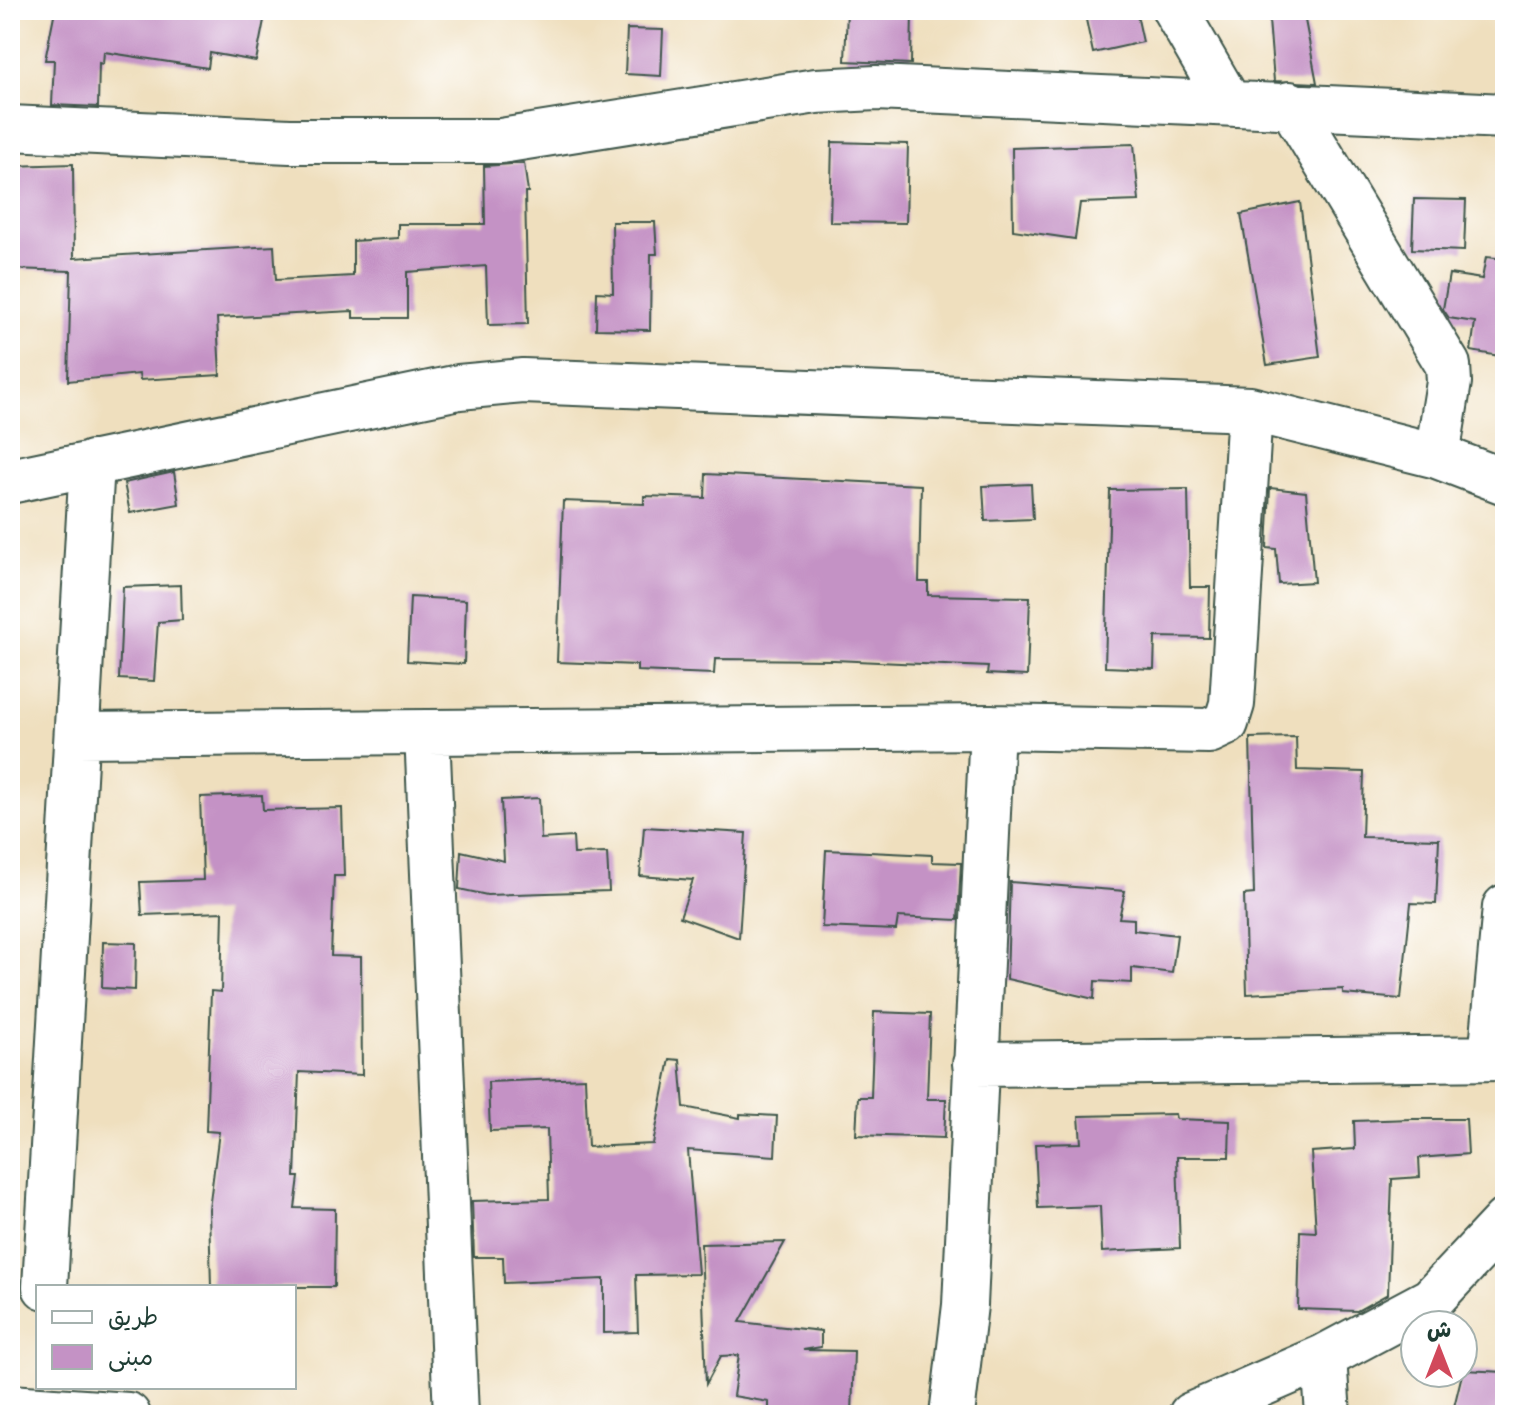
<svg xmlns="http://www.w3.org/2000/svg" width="1515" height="1425" font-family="'Gochi Hand','Playpen Sans Arabic',sans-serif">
<rect width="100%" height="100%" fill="#fff"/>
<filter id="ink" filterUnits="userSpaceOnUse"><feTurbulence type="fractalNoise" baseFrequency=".0125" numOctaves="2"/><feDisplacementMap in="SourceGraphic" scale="16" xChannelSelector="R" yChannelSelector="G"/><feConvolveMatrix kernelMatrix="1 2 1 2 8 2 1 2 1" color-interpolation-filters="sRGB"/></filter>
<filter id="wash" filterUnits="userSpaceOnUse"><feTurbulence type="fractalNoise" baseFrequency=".006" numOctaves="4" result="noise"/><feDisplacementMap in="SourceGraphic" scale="32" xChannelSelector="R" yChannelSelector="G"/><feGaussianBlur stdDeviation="1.8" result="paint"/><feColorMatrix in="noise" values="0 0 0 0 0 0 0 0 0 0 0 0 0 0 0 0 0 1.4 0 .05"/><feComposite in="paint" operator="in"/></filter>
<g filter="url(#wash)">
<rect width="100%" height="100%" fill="#efdfbe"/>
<g id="blocks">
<!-- building -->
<path fill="#c492c5" d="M55,10H266L256,61L210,53L208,68L104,52L103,64L99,63L98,107L52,105L54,60H45Z
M847,10H912L911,64L845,61Z
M1084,10H1136L1143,42L1093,53Z
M1304,15L1317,83L1274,81L1269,20Z
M627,29L663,30L661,76L625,74Z
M832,142L908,144L906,223L830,222Z
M1134,144L1139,201L1080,203L1075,239L1013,230L1012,148Z
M524,163L528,192H525L528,324L488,325L486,266L407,272V318H353V311L217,318L220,375L140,380L139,374L68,381L71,271L14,269L11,166L73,164L74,258L274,246L276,280L353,276V241L398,238V224H485L484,166Z
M1414,199L1466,200L1464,251L1412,249Z
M1300,202L1320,357L1267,365L1241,214Z
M612,222H655L657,254H651L650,330L596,329L597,292L613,293Z
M1486,257L1505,259V357L1471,351L1475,322L1449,318L1443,309L1449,274L1482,279Z
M174,472L179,504L130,513L124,483Z
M706,474L921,485L919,582H928V595L1030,597L1027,676L987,674L988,667L834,660L715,659L714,674L637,671V665L557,662L563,501L644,504V496L705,498Z
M1031,484L1033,519L985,521L983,486Z
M1270,488L1306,492L1314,582L1279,584L1276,549L1267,548Z
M1188,489L1190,587H1210L1209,638L1155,637L1154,669L1105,667L1110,490Z
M181,585L182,620L158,622L154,681L119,679L123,587Z
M410,597L466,600L464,664L407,661Z
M1296,737L1297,770L1364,772L1362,837L1439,839L1436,904L1411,903L1401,999L1343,994V989L1247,994L1244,895L1254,894L1250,738Z
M262,795L263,810L342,808L344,876H334L331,956L361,957L362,1075L299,1072L295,1177H299L295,1208L335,1209L334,1287H211L209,1209L219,1132L206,1131L211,991L221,992L223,912L142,915L140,882L203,880L200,797Z
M539,798L541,839L573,837L574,854L607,853L609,891L487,895L459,889L461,851L504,861L501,800Z
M644,827L746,833L739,938L680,917L693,880L640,876Z
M826,850L932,855V862L961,863L958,920L898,917L896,930L822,927Z
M1010,882L1125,891L1119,918L1134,919V930L1177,935L1172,973L1132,968V983L1095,981L1094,999L1007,979Z
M103,942L136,943L135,990L102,988Z
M874,1012L930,1014L927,1099H946L944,1138L856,1135L858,1097H871Z
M670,1059L680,1060L684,1107L740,1118V1114L777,1116L775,1156L688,1150L698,1274L636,1275L638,1332L604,1333V1279L504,1283L503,1257H474L472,1201L549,1199L547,1129L490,1131L488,1082L585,1078L588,1147L653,1144Z
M1175,1114L1176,1119L1230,1121L1229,1157H1177L1180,1248L1102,1252L1100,1206L1038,1208L1035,1144L1081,1143L1079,1116Z
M1412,1119H1466L1468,1154L1419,1158L1420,1177L1392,1179L1388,1294L1357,1311L1298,1309L1300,1231L1316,1232L1311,1152L1355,1149L1354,1121Z
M785,1242L740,1322L821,1331V1347L803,1350L854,1351L852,1415H769V1402L733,1396L739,1355L721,1356L706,1384L701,1244Z
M1463,1370L1505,1372V1415H1452Z"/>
</g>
</g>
<g filter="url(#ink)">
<use href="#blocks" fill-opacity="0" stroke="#3e5549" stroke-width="2"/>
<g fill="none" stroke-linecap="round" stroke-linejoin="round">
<!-- minor casing -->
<g stroke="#3e5549" stroke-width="48">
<path id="minor" d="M1175,10L1229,103
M1290,104L1448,365L1449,382L1437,456
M10,128L290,141H501L816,91L876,88L1505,116
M10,481L459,387L523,381L1250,409L1437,456L1505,482
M427,732L456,1415
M79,735L992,727L1209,731L1226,723L1232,704L1250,409
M1491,1058L1505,907
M975,1064L1505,1058
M45,1287L92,463
M1324,1357L1328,1415
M10,1407L128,1415
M952,1415L965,1305L992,727
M1191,1415L1324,1357L1431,1300L1505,1221"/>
</g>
<!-- minor -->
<use href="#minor" stroke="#fff" stroke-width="44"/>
</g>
</g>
<!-- margin -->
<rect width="1515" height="1425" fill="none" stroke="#fff" stroke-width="40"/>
<!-- legend -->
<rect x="36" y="1285" width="260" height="104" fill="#ffffff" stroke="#a5b1ae" stroke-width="2"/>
<rect x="52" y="1311" width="40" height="12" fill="#ffffff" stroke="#a5b1ae" stroke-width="2"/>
<text x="108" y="1325" font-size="24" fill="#1f3d34">طريق</text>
<rect x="52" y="1345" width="40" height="24" fill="#c492c5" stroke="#a5b1ae" stroke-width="2"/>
<text x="108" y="1365" font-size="24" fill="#1f3d34">مبنى</text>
<!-- north arrow -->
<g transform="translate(1439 1349)"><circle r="38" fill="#ffffff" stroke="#a5b1ae" stroke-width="2"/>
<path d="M0-6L14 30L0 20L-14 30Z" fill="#d1495b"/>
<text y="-12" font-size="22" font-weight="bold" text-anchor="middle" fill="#1f3d34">ش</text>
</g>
</svg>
